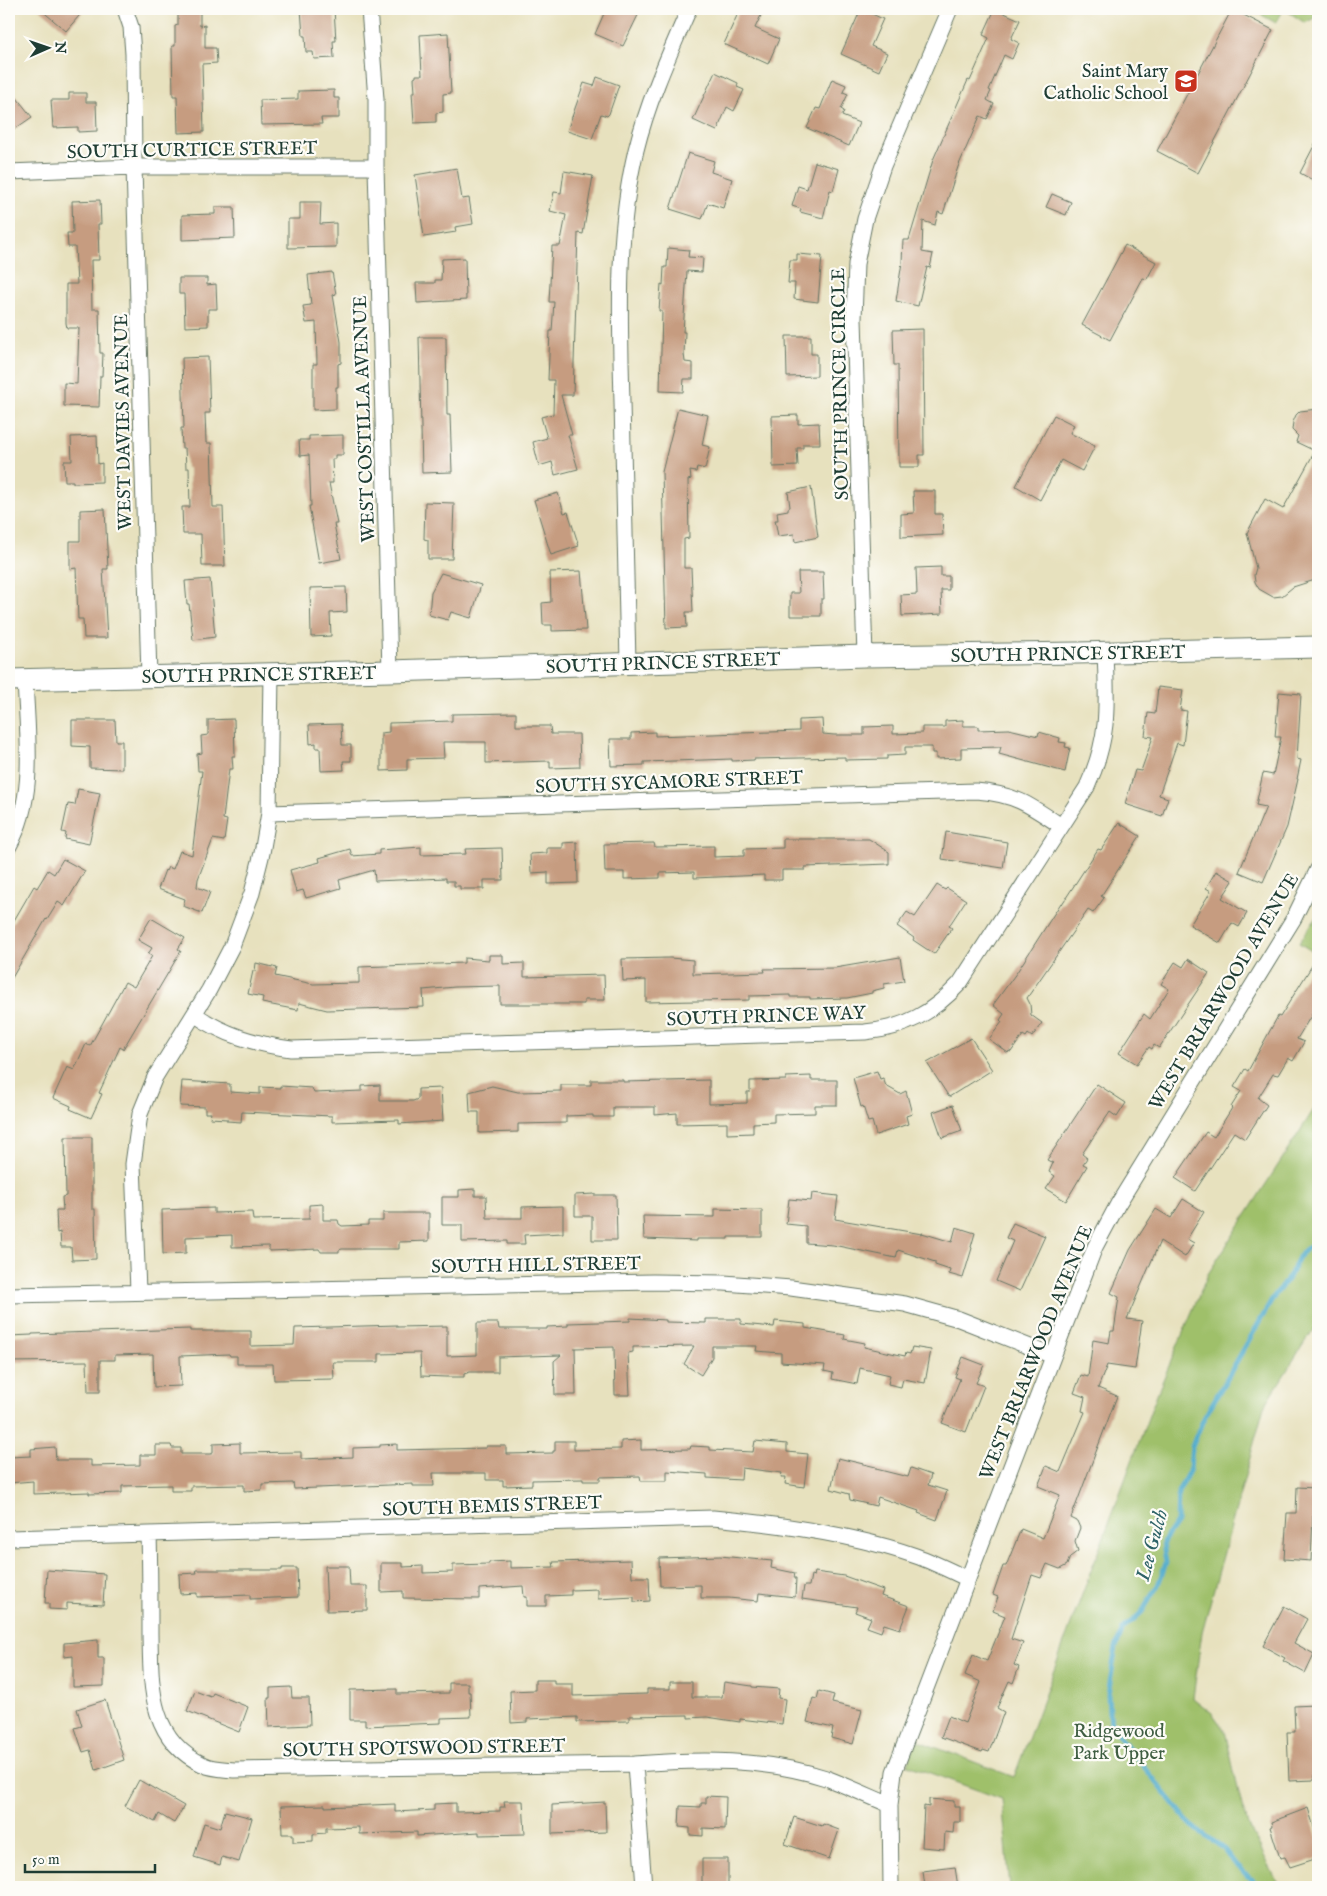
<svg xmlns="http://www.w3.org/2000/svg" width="1327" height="1896" font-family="'IM FELL English',serif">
<rect width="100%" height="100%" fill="#fdfcf7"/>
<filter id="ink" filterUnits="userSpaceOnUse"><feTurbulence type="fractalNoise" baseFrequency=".02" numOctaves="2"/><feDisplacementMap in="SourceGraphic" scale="10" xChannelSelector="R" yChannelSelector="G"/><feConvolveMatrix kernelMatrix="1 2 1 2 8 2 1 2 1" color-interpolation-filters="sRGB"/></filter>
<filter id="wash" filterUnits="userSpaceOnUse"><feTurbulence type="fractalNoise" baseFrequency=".0096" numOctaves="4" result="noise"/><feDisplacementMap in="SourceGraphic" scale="20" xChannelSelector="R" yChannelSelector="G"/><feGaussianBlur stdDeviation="1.12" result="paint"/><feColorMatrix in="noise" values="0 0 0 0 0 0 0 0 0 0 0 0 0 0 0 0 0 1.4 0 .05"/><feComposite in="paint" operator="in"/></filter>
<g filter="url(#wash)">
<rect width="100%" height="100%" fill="#e7e1be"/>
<!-- green -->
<path fill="#9fc06a" stroke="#5f7e4f" d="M1251,9H1318C1318,18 1312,19 1305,23L1284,9L1276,23Z
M1318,914V955L1299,943Z
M1318,1103V1325L1306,1340L1264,1407L1202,1632L1193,1698L1212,1713L1225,1731L1242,1807L1251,1830L1280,1887H1010L1002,1799L908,1765L916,1740L1014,1777L1157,1394L1208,1274Z"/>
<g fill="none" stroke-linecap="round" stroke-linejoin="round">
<!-- stream -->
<path stroke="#4ba9ca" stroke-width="5" d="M1259,1887L1236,1865L1223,1848L1191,1825L1115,1731L1109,1713L1108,1694L1116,1647L1123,1629L1142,1612L1158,1585L1166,1563L1163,1542L1177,1522L1178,1492L1190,1469L1192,1446L1204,1418L1275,1295L1289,1277L1301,1253L1318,1240"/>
</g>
<g id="blocks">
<!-- building -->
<path fill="#c69c80" d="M40,9H85L66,31Z
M178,9H200V26L205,25V48H216L217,63L202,64L204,132L178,133L177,96H173L172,46H175V26L178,25Z
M301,9H334L336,41H333L334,58L314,59L313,52H306L305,36H303Z
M606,9H641L623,46L595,34Z
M740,9H764L755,28L779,39L768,64L724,44Z
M861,9L883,19L871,46L887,53L879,71L841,54Z
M995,9L1020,20L1011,39L1019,43L1012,59L1004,55L989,90L991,91L987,100L994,104L987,119L980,116L958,167L943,214L938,212L935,225L923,221L922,252L933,254L930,268L927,267L918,306L896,301L902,262L903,240H909L933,160L968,80L970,81L989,38L983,35Z
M1232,9L1273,30L1198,173L1157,151Z
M448,33L451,93L443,94V112L436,113V122L414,123L412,92H415L414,78L416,77V75H422L420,35Z
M715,72L738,83L737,87L744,90L734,111L727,107L717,131L693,120Z
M597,77L619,85L609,114L607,116L601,114L592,139L567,131L584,83L594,86Z
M832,79L846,85L843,92L848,94L841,109L844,111L842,116L859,123L849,146L807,128L816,108L820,109Z
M9,88L32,117L9,133Z
M334,90V98H339V118H321L322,124L261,125L260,100L298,99V91Z
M69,93H86V102H96L97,131L78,132V127L53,128L51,100H69Z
M1318,138V183L1300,173Z
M688,153L714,161L711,172L732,179L723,208L708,203L702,219L670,209Z
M815,162L839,169L833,191L830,190L823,218L800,212L801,209L792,206L798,186L807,189Z
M457,168L462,199L469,198L473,224L455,227L456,232L424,237L415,175Z
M564,171L593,176L583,234L578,233L573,395H561L572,435H568L578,469L555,475L552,462L539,466L533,442L547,438L541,417L553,414L554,380H548L550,331H552L554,302H549L552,246H560L566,215L550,211L554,192L561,193Z
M1052,194L1071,202L1066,215L1046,207Z
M100,200L101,224H98L99,260H91L92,309H99L100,353H103L102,376H100L99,407L64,406V383L77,384L79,328H67L66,323V284H77L75,247H68L67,233H73L72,201Z
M300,202H321L320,224L336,223V247L288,248V219H300Z
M215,207H234L235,238L182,240V215L215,214Z
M1125,245L1156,262L1147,279L1143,278L1110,340L1082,325Z
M668,248L689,250L688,257L703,258L702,272L687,271L683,332H685L684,354L685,362L693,363V379H684L683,392L660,391L662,311H659L661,284L663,285L664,267H667Z
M797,254L822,256L818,302L794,299L795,283H788L790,260H797Z
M465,258L466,300L417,303L416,283H435V280H441L442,259Z
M332,272L336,294L333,295L341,342V363L338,364V387H336V409L313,410V364H317L316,322L306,323L303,306L311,305L308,275Z
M179,278H207V285L216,284L217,309H208V326L185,327L184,294H179Z
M923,329L924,455H919V467H899L898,365H894L893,330Z
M786,336H811V354H817V376L787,377Z
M419,337H446L447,415H450L452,472L422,473Z
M208,357L210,413H205L206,443H211L213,507H223L225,566H202L201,534H183L182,507H190L189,468H186L185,448H182L181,428H184L182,358Z
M678,408L708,415L702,445L710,447L705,469L697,467L696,472L690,471L691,479L688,480L689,538L684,539V568H691L693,612H686L687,627L666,628L662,472Z
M1318,409V579L1293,587L1282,596L1273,597L1259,589L1255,582L1254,575L1256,568L1247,533L1265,499L1283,509L1315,451L1296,442L1298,436L1292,430L1293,422L1296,415L1300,411Z
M798,415V424L819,423L820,444H803V448H797L798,466L773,467L772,416Z
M1054,415L1074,425L1070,433L1095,446L1082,471L1061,460L1040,500L1016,486Z
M343,435V455H335V459H332L333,483H329L337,524H334L341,559L319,563L309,506H311L309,455L300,456L299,440H309V436Z
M97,436L98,464L102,463V482L73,483V481H65L64,461H72L71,437Z
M811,487L818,537L795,542L794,534L778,536L775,520H778L777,512L788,510V508L790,507L788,492Z
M913,491H935V514H942L943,535L901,537V514L914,513Z
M558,493L564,513L568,512L579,546L551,555L534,500Z
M425,502L454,503L452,559H428V540L424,539Z
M105,509L108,569H103L107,638H84L83,619H78L76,568L70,569V541H80V510Z
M941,567V576H949V590H941L942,614L902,616L901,595L917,594L916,568Z
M581,571L586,630L552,631V625H543L542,603L551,602L550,572Z
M798,572H823L824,599H821V616H790V593H799Z
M441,573L481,585L471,618L451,612L448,620L429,615L431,592Z
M210,579L215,637L193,640L189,604H187L185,581Z
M346,587L347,612L330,613L331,636L311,637L310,588Z
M1158,687L1183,690L1180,710L1187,711L1183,745L1177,743L1159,795L1168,798L1162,816L1125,804L1135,770L1141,771L1153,737L1145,736L1148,713L1155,714Z
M1279,692L1301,694L1297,759L1301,760L1297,779H1298L1287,827L1263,882L1239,872L1266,807L1256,805L1263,773L1273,775L1281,737H1275Z
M516,713V726H550L551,734H579L580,767L550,768V761L486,763V742H443L444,758L407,759V770L381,771V733L389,732V723L452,721V714Z
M234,719L235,756H232L233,769H229L223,819L227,820L224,841L213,839L198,879L197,887L210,892L202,913L183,906L185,899L158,889L165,870L166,871L168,867L173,869L180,851L192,855L202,771H198L197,754L202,753L201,736L208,735V720Z
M822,719L823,734L834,735H864V727L893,726V734L922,733V727H945V721L963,720V726H978V730L1009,729L1038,736L1039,732L1060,738L1059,742L1066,743L1065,747L1070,748L1065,772L999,754L1001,747L961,748V758L936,759V753H932V747H905V755L887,756V759L845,760V757L754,759V760L732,761V759L644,762V765L611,766L610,739H631V733L655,732V736L799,731V720Z
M72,720H115L116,741H122V769L90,768V747L72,746Z
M341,724L342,745H351V761H343L344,770L321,771L320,748H316V743L310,744L309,725Z
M78,789L100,793L89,844L65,839L66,833L62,832L68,804L75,805Z
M1119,823L1140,836L1101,896L1104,898L1093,913L1088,910L1027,998L1030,1004L1031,1015L1042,1023L1032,1037L1028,1034L1026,1037L1023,1035L1011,1052L1009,1051L1008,1053L989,1039L1002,1022L1000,1020L1004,1014L993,1005L1017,972L1061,903L1062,904L1098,849L1101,850Z
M946,832L1007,842L1003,868L942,859Z
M783,839H869L889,852V864L805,867V870H782V880H764V875L694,878V872L660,873V878L624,879V872H605L604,844L654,843L655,847L714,846V857L744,856V849L783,848Z
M577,842L578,883L548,884V872L531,873L530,854L547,853V848H563V843Z
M421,847V855L466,854L465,849L502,848L503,880H484V889H460V886H454V881H446V878L375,881L374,870L339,880L341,888L306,898L303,890L296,892L290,870L320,862L319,858L350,849L352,856L379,854V850Z
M63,859L85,871L64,906L58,902L47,920L46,919L9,983V929L34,886L37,888L48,870L54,874Z
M1216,871L1233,881L1222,898L1247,913L1239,927L1232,923L1220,943L1190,925L1211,891L1206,888Z
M937,885L945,890L947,888L966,900L949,926L952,928L934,954L913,940L914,938L897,926L907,912L915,917Z
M151,918L185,938L178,949L181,951L123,1049L120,1047L99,1093L102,1094L91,1118L70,1109L71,1106L53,1098L67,1067L74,1070L86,1044L90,1046L125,982L134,987L152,956L148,954L152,948L138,940Z
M489,955H503V964L524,963V977L604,975L605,1000H584V1004H500V986L455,987L423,990L424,1007L327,1010L299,1003L298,1010L262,1003L263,997L248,994L253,971H255L256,963L277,968L275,976L313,984L359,983V967L464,963V958L489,960Z
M1318,956V1004L1297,1039L1304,1042L1293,1061L1288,1058L1278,1075L1273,1074L1258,1098L1267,1105L1245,1139L1234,1132L1195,1191L1175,1178L1206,1132L1214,1137L1232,1108L1231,1107L1241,1091L1234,1087L1245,1069L1248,1071L1278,1016L1280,1017Z
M900,957L904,981L884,984V988L872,991V993L847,998L810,999V997H790V995L749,996V1000L646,1002V980L623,981L622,959L670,958L693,960V974L765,972L764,969L835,968Z
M1188,959L1209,973L1159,1048L1154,1045L1152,1049L1149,1047L1137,1064L1119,1053L1144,1014L1150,1019L1169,989L1161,984L1175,962L1183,967Z
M971,1038L992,1070L949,1097L927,1063Z
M877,1071L880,1079L883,1078L886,1086L900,1094L906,1091L912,1114L906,1116L908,1124L876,1135L872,1121L868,1122L863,1106L861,1107L853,1078Z
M811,1076V1080H837V1105H815V1113L774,1114V1122L753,1123V1133L727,1134V1123L677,1124V1113L655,1115V1107H613V1117H593V1115L566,1116V1123L518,1124V1132L479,1133V1112H470L469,1092L492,1086L518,1092L561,1091V1085H591V1080H623V1082L709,1080V1104L747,1103V1092H750V1081L786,1080V1077Z
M182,1081L230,1084V1092L260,1094V1087L280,1088V1086L312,1088L314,1093L362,1091V1086L380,1085V1101H413L418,1099V1089L441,1088L443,1121L399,1124V1120L332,1122V1116L242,1112L241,1122L227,1121V1119L210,1118L211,1113H205V1107L180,1106Z
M1097,1084L1126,1103L1117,1117L1110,1112L1082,1154L1087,1158L1083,1164L1087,1166L1066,1201L1046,1189L1055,1176L1049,1172L1053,1163L1047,1160Z
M953,1105L962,1131L942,1138L933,1112Z
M65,1137H92V1209H95L96,1259L72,1260L71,1247H61L60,1232L57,1233L56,1210H63L62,1197L66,1196Z
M475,1189V1196H486L487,1218H522V1207L563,1206V1233L524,1235L525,1244H507V1241L462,1242V1225H442V1197H459V1190Z
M812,1193L838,1196L835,1219L922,1234V1233L952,1242L956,1227L975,1233L971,1247L972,1248L963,1278L949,1274L950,1270L935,1265V1262L898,1250L896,1258L833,1245L806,1243V1226L786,1224L789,1199L811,1201Z
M594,1194V1195H616L617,1240H592V1216H575V1195Z
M1183,1199L1204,1212L1187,1239L1194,1243L1185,1257L1160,1241L1127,1319L1142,1321L1135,1369L1107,1365L1098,1388L1117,1396L1071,1518L1077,1521L1080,1528L1075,1541L1078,1551L1070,1557L1067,1565L1060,1569L1047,1564L1041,1578L1032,1575L1011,1639L1023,1643L1014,1665L1019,1667L1013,1683L1009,1681L997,1708L1004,1712L989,1752L983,1750L982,1752L941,1737L949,1716L965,1723L981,1682L965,1675L973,1655L987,1661L1005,1616L993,1611L998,1597L993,1595L1003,1566H1006L1021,1529L1043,1538L1060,1495L1038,1486L1046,1466L1060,1472L1085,1412L1082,1411L1085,1397L1074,1393L1081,1375L1088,1377L1093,1340L1109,1343L1111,1331H1114L1119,1297L1111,1293L1130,1250L1156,1209L1171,1218Z
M323,1204V1220H338L339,1224L342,1226L368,1225V1221H383V1213H429V1241L399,1242V1249H342L339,1250V1252H321L319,1249L269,1251V1246L232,1247V1235L186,1237V1253L163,1254L162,1210L214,1208V1213L252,1212L253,1220L309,1219V1205Z
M715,1209L762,1210V1237H728V1239H697V1241L644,1239L643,1216L715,1217Z
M1013,1223L1045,1236L1020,1291L996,1281L1013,1241L1006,1238Z
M630,1318L666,1320V1322L706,1323V1319H741V1324L774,1327L775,1321L805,1324V1328L845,1335L844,1339L865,1343L864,1347L905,1356L906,1353L910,1354L912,1347L931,1350L925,1383L903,1379L901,1387L888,1384L890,1375L860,1368L857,1384L832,1379L833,1373L824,1371L825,1365L781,1362V1353L756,1351L757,1346H712V1357L701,1375L684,1364L694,1346L633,1347V1352L628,1353L630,1395H615L614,1347L575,1348L576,1395H555L554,1361L561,1355L498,1357V1372H470L464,1374V1377H446L421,1376L420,1353L379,1354V1362H333L334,1379L274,1380L273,1364H237V1356H230L229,1354L180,1356L181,1386L154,1387L153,1354L115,1355V1360H100V1392H88L87,1361L9,1362V1336L32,1335V1334L190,1329V1331H251V1346L294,1345L295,1328L397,1325V1327L447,1326V1356L477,1355V1323H498L499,1329H547V1327L568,1326V1323L630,1321Z
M963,1357L984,1365L976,1383L984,1386L966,1432L942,1423L960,1379L955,1377Z
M641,1440V1450L690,1449L691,1446L710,1447V1450L753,1452L755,1441L787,1444V1452L808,1454L804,1487L785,1484L786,1477H781L782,1473L742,1468L741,1480L707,1478V1474L667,1471V1481H641L640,1476L600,1477V1481H583V1479L532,1480V1485L503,1486V1480H486V1473H433L434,1486H413V1484L294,1489L293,1483L262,1484V1490L244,1491V1485L191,1486V1491H171V1485L122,1486V1493L89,1494V1492L33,1494V1481L9,1483V1457L31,1456V1449L55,1447L56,1460H91V1466L140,1465V1455H156V1445H171L172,1448H181V1454H211L213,1453V1444L240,1443V1453L301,1452V1459L353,1457V1448L380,1447V1445L397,1444V1450L486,1448V1446H506V1454L553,1453V1451H555V1441H574V1450L621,1449V1441Z
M838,1458L876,1467V1469L908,1477L911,1468L931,1475L928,1485L947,1491L937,1520L918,1513L919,1511L878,1497L876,1506L850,1500L849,1494L831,1489Z
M1297,1487L1317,1488L1316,1516H1313L1311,1561L1284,1559L1287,1513H1296Z
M720,1556L772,1561L771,1568L795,1573L794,1578H796L795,1597L759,1593L758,1601L729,1598H701V1585L660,1586L659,1558Z
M631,1560L632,1577H649L650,1601L634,1602V1597L598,1599V1589L571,1590V1595L546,1596V1606H527V1597H524L523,1586L479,1589V1599L403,1598V1591L381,1592V1563H403V1567L423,1566V1573L453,1572V1565L489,1564V1562L510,1561V1568L554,1567L553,1562Z
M325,1566H349L350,1586H367V1610L327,1611Z
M282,1568H297L298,1597L250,1599V1595L197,1597V1593L180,1594L179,1574L197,1573L196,1570H282Z
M47,1570L105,1574L103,1605L67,1603V1610L49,1609V1603H45Z
M815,1572L844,1576L883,1590L881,1596L909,1606L900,1629L884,1624L881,1632L867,1627L871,1618L855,1612L857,1607L802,1599L804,1586H809L811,1575L814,1576Z
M1284,1606L1307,1619L1294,1643L1314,1654L1305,1673L1283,1661L1285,1658L1263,1646Z
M98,1640V1658H104V1686L73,1687V1656L64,1657V1643Z
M535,1680H554V1684H573V1696L647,1694V1689H670V1682H692V1697H722L724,1682L752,1686V1687L779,1689L778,1698L785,1699L782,1724L740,1719V1722L707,1717L688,1718V1715L629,1716V1721L577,1722V1717L527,1719V1722L511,1723L510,1691L535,1690Z
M449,1683H468V1692H470L471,1717L441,1718V1723L365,1726V1720H350V1690L397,1689V1694L449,1693Z
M291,1687L292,1698H309L310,1725L269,1727L268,1698H270V1688Z
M195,1691L211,1697L213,1693L248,1707L239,1732L187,1711Z
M819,1691L834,1695L832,1703L862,1710L853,1744L831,1738L833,1728L807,1722L813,1698L817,1699Z
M105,1700L124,1760L96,1770L90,1750L83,1752L75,1728L82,1726L77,1709Z
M1315,1705L1316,1733H1313L1315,1780L1289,1781L1287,1732H1295L1294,1706Z
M139,1780L184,1806L174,1823L159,1814L155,1822L125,1806Z
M706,1796L726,1797L725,1829L703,1828V1836L690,1835V1828L679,1827L680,1806L701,1807V1803H706Z
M929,1799L954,1801V1807H960V1822H954L953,1833L945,1832L944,1849L922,1847L924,1806L929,1807Z
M504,1801H523L525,1834L479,1835V1832L417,1836V1832L359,1834V1827L326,1828V1833L313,1834V1841L293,1842V1834H282L281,1806L325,1805V1807L395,1804V1812L434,1810V1804L456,1803V1812L500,1811V1807H505Z
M605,1802L606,1832L552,1834V1805Z
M1308,1808L1318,1840V1858L1290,1867L1285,1857L1280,1858L1270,1827L1272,1826L1271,1822Z
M225,1811L252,1818L239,1862L222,1857L220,1865L194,1857L204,1823L220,1828Z
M794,1817L822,1826L823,1824L839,1830L829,1859L785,1844Z
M702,1859H728V1887H702Z
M955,1867L958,1887H925L923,1871Z"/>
</g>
</g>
<g filter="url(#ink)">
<use href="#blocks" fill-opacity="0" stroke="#657664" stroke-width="1"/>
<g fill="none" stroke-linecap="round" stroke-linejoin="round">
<!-- street casing -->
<g stroke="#657664" stroke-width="17">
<path id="street" d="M125,9L131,27L133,54L134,167L149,676
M369,9L376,99V167L390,671
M9,172L134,167H376
M865,656L854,319L856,264L865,219L883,166L950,9
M628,663C626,576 624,489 622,402C620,318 616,233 636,150C648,101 669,55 689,9
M269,813L976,791C1015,794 1030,805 1061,826
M9,846C37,796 27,734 25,679
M194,1014C224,1035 256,1044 291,1049L865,1032C906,1028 932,1013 960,983L1087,787C1110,737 1107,705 1105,652
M138,1291L133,1164L140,1114L155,1077L209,990L232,946L252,893L262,853L269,813L271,673
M9,1295L653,1282L724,1283L791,1288L905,1304L959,1319L1053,1356
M149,1534C150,1567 150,1600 150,1634C151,1686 149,1740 204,1765C213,1769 225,1769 234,1770L635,1764C700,1759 763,1758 826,1778C847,1786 869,1796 890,1805
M9,1538L713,1518C779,1524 853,1534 916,1556C933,1562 951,1571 968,1579
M635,1764L644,1887
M891,1887L890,1805L894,1772L1095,1247L1118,1204L1294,918L1318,869"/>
</g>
<!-- secondary casing -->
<g stroke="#657664" stroke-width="23">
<path id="secondary" d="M9,680L390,671L865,656L1078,653L1318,647"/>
</g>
<!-- street -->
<use href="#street" stroke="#fff" stroke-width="15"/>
<!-- secondary -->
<use href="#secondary" stroke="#fff" stroke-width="21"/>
</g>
</g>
<!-- icons -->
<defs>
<g id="school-square" transform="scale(1.25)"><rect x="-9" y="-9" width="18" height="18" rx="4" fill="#c8321e" stroke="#fdfcf7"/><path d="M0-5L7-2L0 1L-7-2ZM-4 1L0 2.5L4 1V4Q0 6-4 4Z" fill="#fff"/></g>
</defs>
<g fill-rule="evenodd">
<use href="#school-square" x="1186" y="81"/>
</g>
<g text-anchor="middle" stroke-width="4.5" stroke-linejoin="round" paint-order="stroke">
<!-- poi labels -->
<g font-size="19" fill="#1f3d34" stroke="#fdfcf7" text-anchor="end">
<text x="1168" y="77">Saint Mary<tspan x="1168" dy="22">Catholic School</tspan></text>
</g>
<!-- street labels -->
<g font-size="19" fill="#1f3d34" stroke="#fdfcf7">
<text transform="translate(192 149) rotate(-1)" y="7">SOUTH CURTICE STREET</text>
<text transform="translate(839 384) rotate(-91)" y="7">SOUTH PRINCE CIRCLE</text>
<text transform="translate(363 419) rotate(-92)" y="7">WEST COSTILLA AVENUE</text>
<text transform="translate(122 422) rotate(-91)" y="7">WEST DAVIES AVENUE</text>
<text transform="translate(1068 653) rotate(-1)" y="7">SOUTH PRINCE STREET</text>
<text transform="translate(663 662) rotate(-2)" y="7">SOUTH PRINCE STREET</text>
<text transform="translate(259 674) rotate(-1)" y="7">SOUTH PRINCE STREET</text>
<text transform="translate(669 781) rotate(-2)" y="7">SOUTH SYCAMORE STREET</text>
<text transform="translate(1223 991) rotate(-59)" y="7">WEST BRIARWOOD AVENUE</text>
<text transform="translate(766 1015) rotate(-2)" y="7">SOUTH PRINCE WAY</text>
<text transform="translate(536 1264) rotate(-1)" y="7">SOUTH HILL STREET</text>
<text transform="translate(1035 1352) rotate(-68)" y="7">WEST BRIARWOOD AVENUE</text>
<text transform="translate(492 1505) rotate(-2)" y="7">SOUTH BEMIS STREET</text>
<text transform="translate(424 1747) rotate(-1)" y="7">SOUTH SPOTSWOOD STREET</text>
</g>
<!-- park labels -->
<g font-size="19" fill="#3f5e42" stroke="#fdfcf7">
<text x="1119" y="1737">Ridgewood<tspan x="1119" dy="22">Park Upper</tspan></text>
</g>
<!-- water labels -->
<g font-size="20" font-style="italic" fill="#2e6368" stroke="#fdfcf7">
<text transform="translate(1151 1545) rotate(-75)" y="7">Lee Gulch</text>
</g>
</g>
<!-- margin -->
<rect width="1327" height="1896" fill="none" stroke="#fdfcf7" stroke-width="30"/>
<!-- north arrow -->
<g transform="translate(48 48) rotate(88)" stroke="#fdfcf7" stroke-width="4" paint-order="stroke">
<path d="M0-4L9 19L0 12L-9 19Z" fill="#1f3d34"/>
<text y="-8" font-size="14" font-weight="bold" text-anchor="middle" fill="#1f3d34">N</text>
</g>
<!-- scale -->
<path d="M25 1864v8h130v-8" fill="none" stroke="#1f3d34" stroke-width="2.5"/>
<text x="32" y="1864" font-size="15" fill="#1f3d34" stroke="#fdfcf7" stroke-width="4" paint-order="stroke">50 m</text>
</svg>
